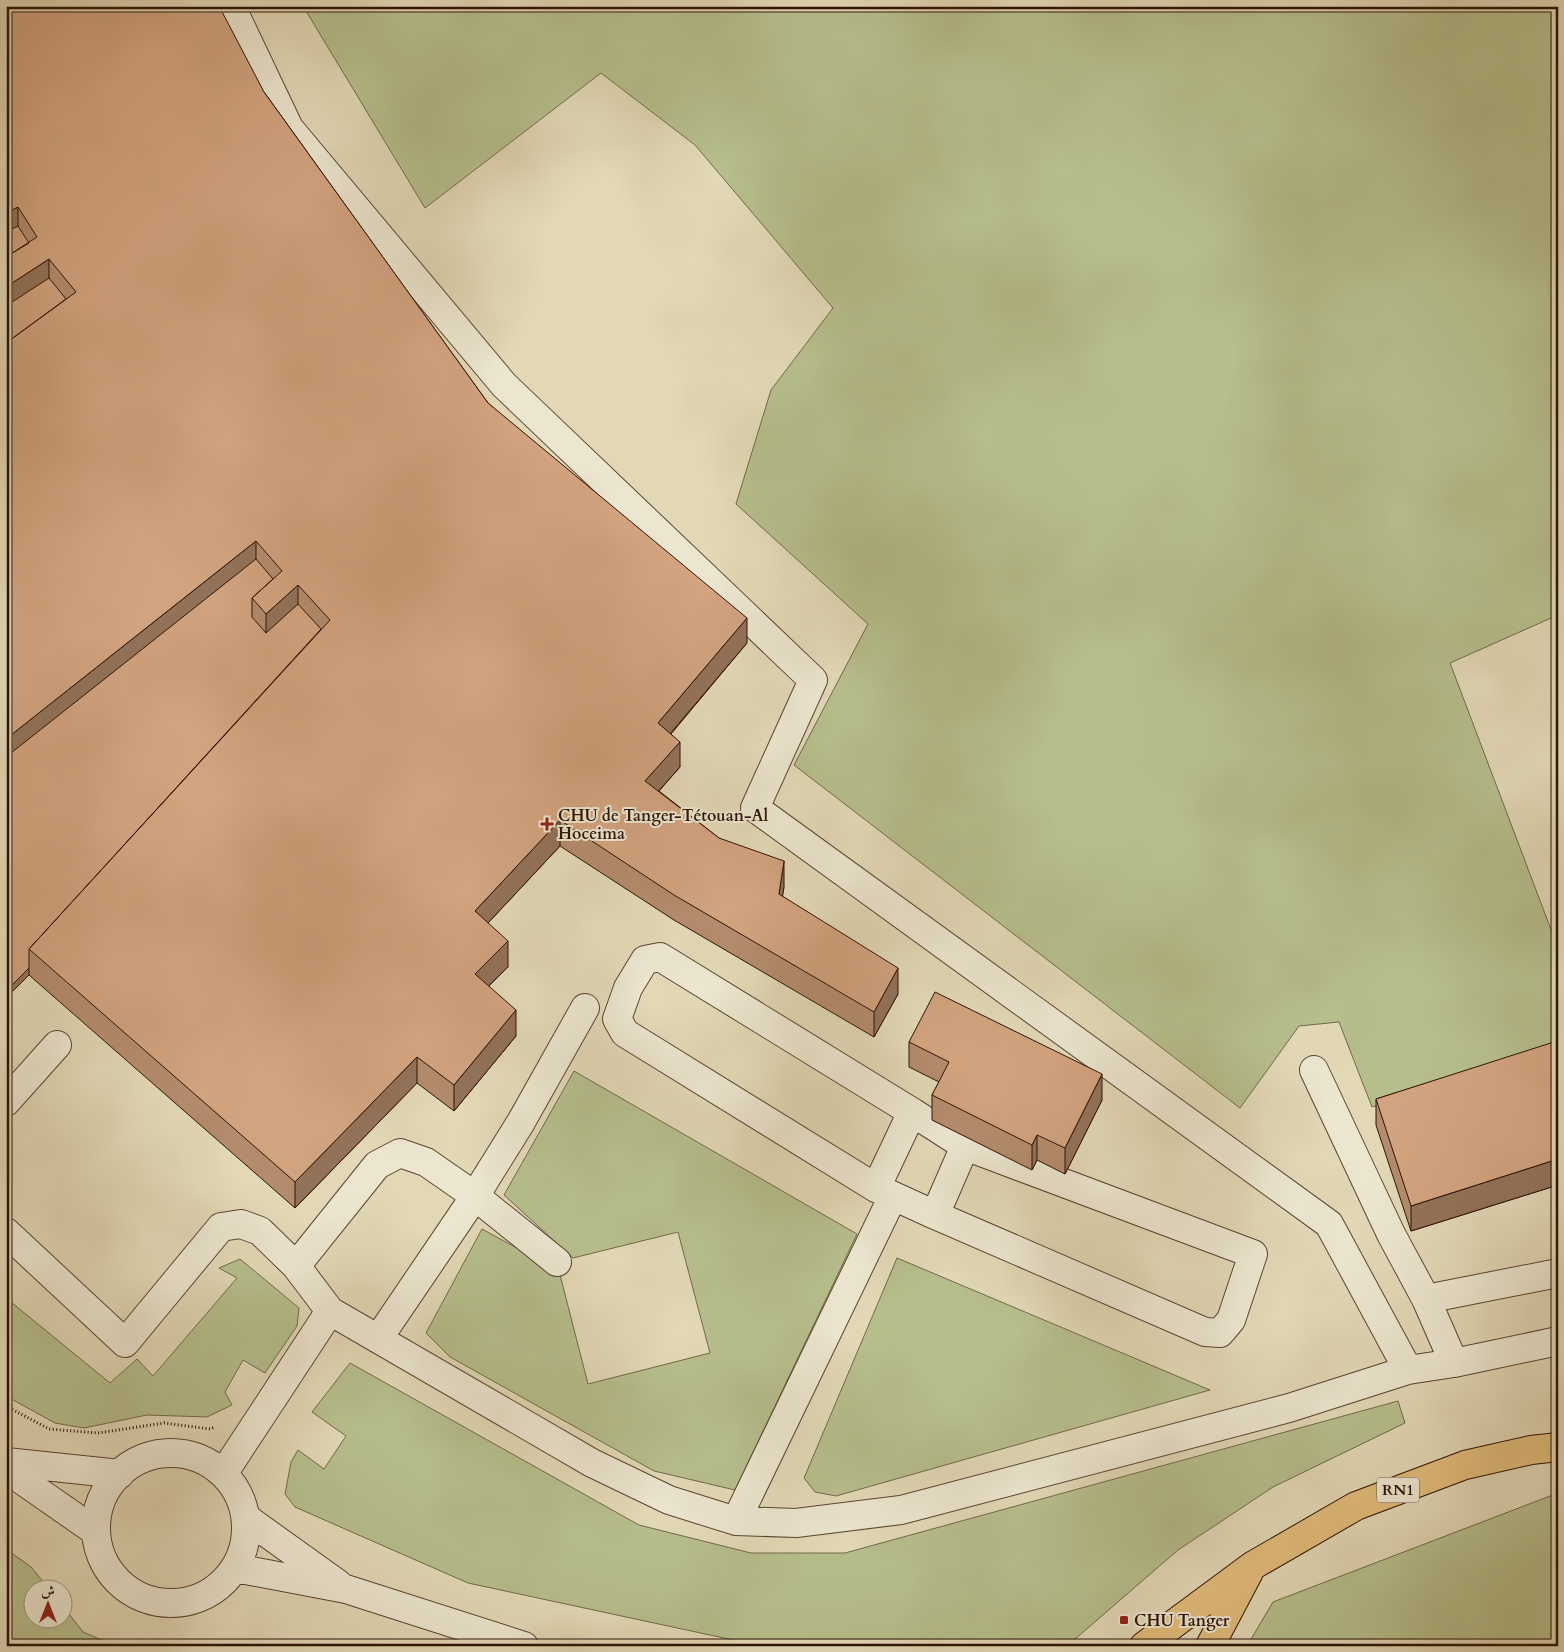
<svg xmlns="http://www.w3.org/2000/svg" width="1564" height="1652" font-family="Cardo,Amiri,serif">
<rect width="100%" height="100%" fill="#e2d8b6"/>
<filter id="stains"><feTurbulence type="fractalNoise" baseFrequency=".004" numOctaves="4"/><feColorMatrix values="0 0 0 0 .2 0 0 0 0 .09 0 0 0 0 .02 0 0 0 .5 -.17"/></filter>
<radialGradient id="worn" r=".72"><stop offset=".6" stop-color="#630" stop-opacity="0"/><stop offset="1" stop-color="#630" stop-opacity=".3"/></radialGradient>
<!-- green -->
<path fill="#b6be8c" stroke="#726849" d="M303,6H1558V615L1450,663L1558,948V1056L1372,1107L1339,1022L1299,1026L1240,1108L794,765L868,624L736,504L771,390L833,308L695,145L601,73L425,208Z
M574,1071L857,1234L735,1490L654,1471L450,1357L426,1333L482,1229L559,1271L588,1384L710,1353L678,1232L573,1258L504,1195Z
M897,1258L1210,1390L836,1496L815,1492L804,1478Z
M240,1259L299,1308L297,1326L265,1373L243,1360L225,1392L232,1405L207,1417L147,1415L84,1428L55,1423L6,1396V1298L110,1383L137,1359L153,1376L237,1278L219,1268Z
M350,1363L639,1525L751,1553H845L1398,1401L1405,1423L1273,1487L1178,1550L1067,1646H761L468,1583L295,1507L285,1494L291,1462L298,1450L324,1469L346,1436L312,1412Z
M1558,1493V1646H1247L1273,1602Z
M6,1549L31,1567L49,1589L32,1590V1620H62L63,1606L83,1632L116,1646H6Z"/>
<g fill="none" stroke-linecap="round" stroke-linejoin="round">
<!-- minor casing -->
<g stroke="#5a4432" stroke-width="30">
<path id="minor" d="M231,6L289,128L504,385L813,680L755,808L1329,1224L1408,1370
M1314,1070L1391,1234L1426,1299L1454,1363
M6,1102L57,1045
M876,1188L912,1112L965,1146L935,1215L876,1188L625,1033L617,1019L628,988L645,960L660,957L912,1112
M935,1215L1205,1332L1220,1333L1231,1320L1253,1254L965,1146
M6,1232L125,1343L221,1227L241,1224L260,1231L296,1266L330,1311L592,1463L669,1500L736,1521L796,1523L901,1510L1289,1408L1408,1370L1454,1363L1558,1341
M296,1266L377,1165L400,1153L426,1162L475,1196L557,1262
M1426,1299L1558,1273
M378,1339L475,1196L521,1122L585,1008
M96 1528a75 75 0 1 1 150 0a75 75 0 1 1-150 0Z
M6,1462L120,1474
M6,1469L95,1531
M223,1474L330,1311
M246,1518L338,1584
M736,1521L893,1196
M235,1568L346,1589L524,1646"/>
</g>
<!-- major casing -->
<g stroke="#2d1306" stroke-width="30">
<path id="major" d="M1144,1646L1252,1566L1356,1506L1465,1465L1531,1450L1558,1447
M1210,1646L1249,1572"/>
</g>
<!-- path -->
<path stroke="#2d1306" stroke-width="3" stroke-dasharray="1 2.5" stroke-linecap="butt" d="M6,1406L49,1429L98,1433L164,1423L210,1429L215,1427"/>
<!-- minor -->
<use href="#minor" stroke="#ece6d0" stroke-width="28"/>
<!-- major -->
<use href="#major" stroke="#e1bc7b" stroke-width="28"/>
</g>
<!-- wall -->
<path fill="#b48c6d" stroke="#2d1306" d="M6,6L264,92L488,403L747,643L671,734L680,767L659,791L719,838L784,887L782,896L898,994L874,1037L674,920L560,846L488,923L508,967L489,986L516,1036L454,1111L417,1083L295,1208L29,975L6,998Z
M909,1042L1102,1100L1065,1174L1037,1160L1032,1170L932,1120V1095L939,1082L909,1067Z
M1558,1043V1185L1411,1231L1376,1125V1099Z"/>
<!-- shaded-wall -->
<path fill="#927259" stroke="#2d1306" d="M18,207V233L6,239V213Z
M49,259V285L9,311V285Z
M256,541V566L6,764V739Z
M298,585V610L266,639V614Z
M747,618V643L658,748V723Z
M680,742V767L645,806V781Z
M560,820V846L475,937V911Z
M784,861V887L779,920V894Z
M508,941V967L475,999V974Z
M29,968V975L6,998V991Z
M898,968V994L874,1037V1012Z
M516,1010V1036L454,1111V1085Z
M417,1057V1083L295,1208V1182Z
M1102,1074V1100L1065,1174V1148Z
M1037,1135V1160L1032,1170V1145Z
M1558,1159V1185L1411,1231V1206Z"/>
<!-- building -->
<path fill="#d1a37f" stroke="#2d1306" d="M6,6H219L264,92L488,403L747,618L658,723L680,742L645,781L719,838L784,861L779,894L898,968L874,1012L674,895L560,820L475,911L508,941L475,974L516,1010L454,1085L417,1057L295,1182L29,949L330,620L298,585L266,614L252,598L282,571L256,541L6,739V343L76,292L49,259L9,285L6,280V257L37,237L18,207L6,213Z
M18,226L29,243L6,257V232Z
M49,278L66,299L6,343V299L9,304Z
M256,559L273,579L252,598V617L266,633L298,604L321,629L29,949V968L6,991V757Z
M935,992L1102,1074L1065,1148L1037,1135L1032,1145L932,1095L949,1062L909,1042Z
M1557,1041L1558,1043V1159L1411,1206L1376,1099Z"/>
<!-- markers -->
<g fill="#8f2418" stroke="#ece6d0" stroke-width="2">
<path d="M544.5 816.5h5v5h5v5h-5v5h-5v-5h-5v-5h5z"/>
<rect x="1119" y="1615" width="10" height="10" rx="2.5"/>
</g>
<g text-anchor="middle" stroke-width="4" stroke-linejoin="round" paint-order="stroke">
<!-- shield labels -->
<rect fill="#ece6d0" stroke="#665243" stroke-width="1" x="1377" y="1477.5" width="42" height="25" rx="4"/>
<g font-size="15" font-weight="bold" fill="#2d1306">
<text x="1398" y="1495">RN1</text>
</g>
<!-- poi labels -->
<g font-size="16" font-weight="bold" fill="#2d1306" stroke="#ece6d0" text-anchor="start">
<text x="558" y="821">CHU de Tanger-Tétouan-Al<tspan x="558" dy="18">Hoceima</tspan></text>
<text x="1134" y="1626">CHU Tanger</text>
</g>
</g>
<!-- margin -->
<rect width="1564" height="1652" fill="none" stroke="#e2d8b6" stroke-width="25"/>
<rect x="8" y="8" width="1549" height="1637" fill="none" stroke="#2d1306" stroke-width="2.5"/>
<rect x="12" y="12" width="1539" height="1627" fill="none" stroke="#2d1306"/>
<!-- north arrow -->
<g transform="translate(48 1604)"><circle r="24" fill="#ece6d0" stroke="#a0927f"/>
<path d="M0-4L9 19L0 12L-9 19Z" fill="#8f2418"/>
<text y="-8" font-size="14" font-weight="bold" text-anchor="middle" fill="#2d1306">ش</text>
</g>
<rect width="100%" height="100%" filter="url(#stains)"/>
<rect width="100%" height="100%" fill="url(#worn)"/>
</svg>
